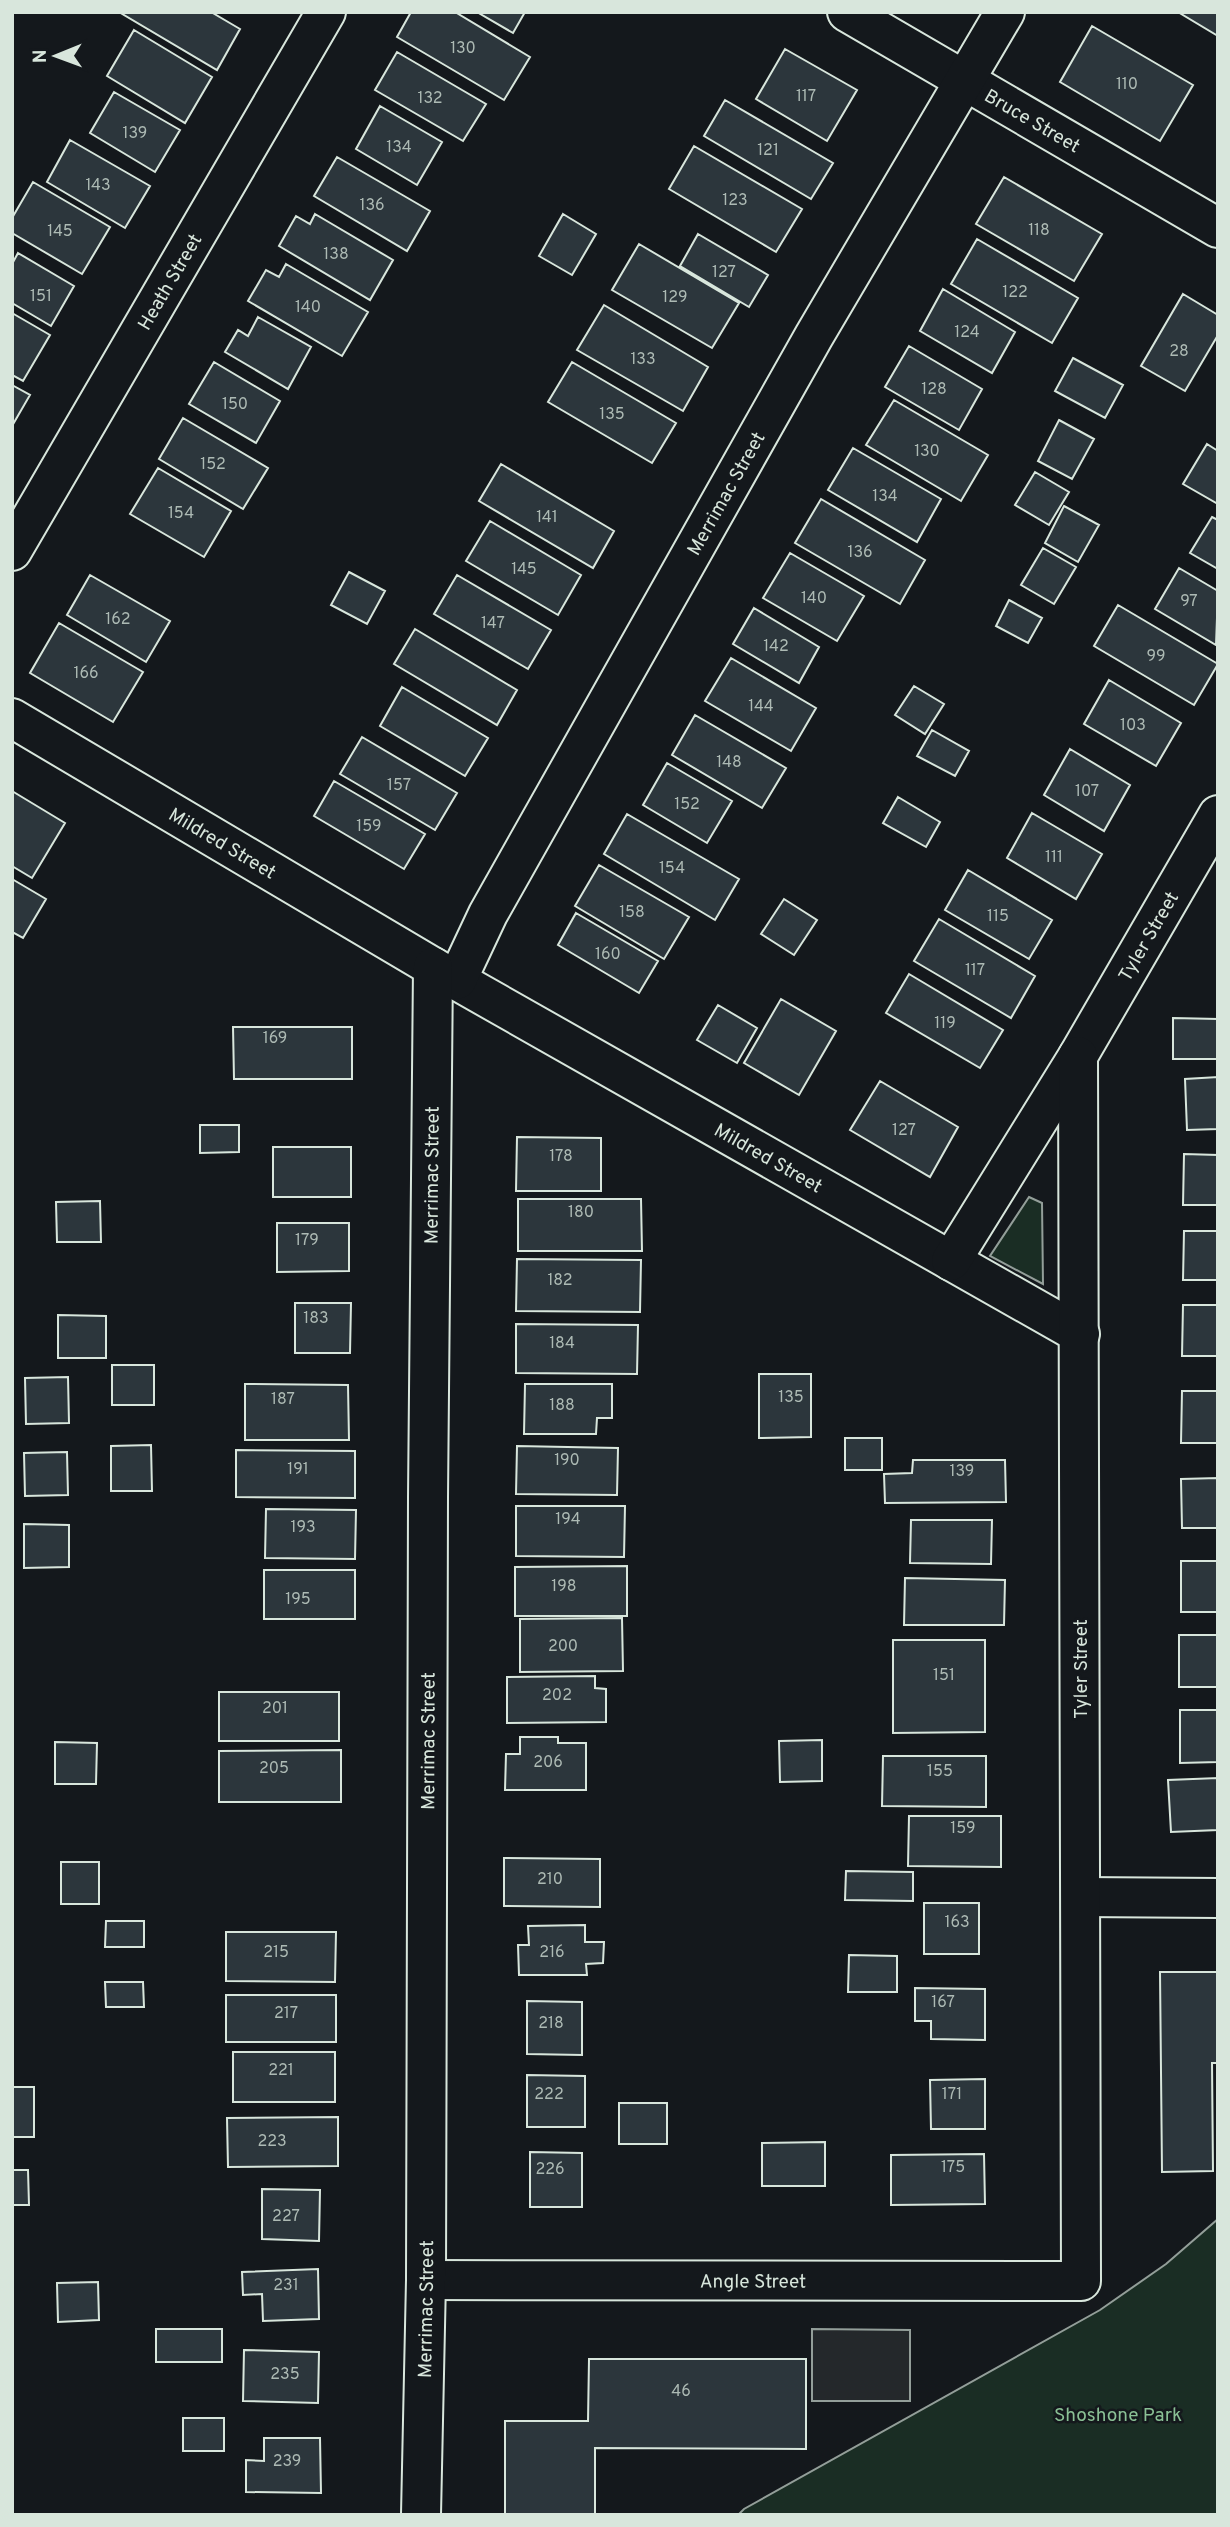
<svg xmlns="http://www.w3.org/2000/svg" width="1230" height="2527" font-family="Overpass,sans-serif">
<rect width="100%" height="100%" fill="#14181c"/>
<!-- green -->
<path fill="#1a2d24" stroke="#939e99" stroke-width="2" d="M1029,1197L1042,1203L1043,1284L990,1256Z
M1218,2219V2515H738L744,2509L1100,2310L1166,2264Z"/>
<!-- parking -->
<path fill="#24282b" stroke="#939e99" stroke-width="2" d="M812,2329L910,2330V2401H812Z"/>
<!-- building -->
<path fill="#2c363c" stroke="#d8e6dc" stroke-width="2" d="M119,12H211L240,29L217,70Z
M411,12H455L530,57L504,100L397,37Z
M477,12H525L513,33Z
M1178,12H1218V36Z
M1092,26L1193,85L1160,141L1060,82Z
M134,30L212,77L185,123L107,76Z
M785,49L857,90L827,141L756,99Z
M397,52L486,104L463,141L375,90Z
M114,92L180,130L155,172L90,133Z
M725,100L833,163L811,199L704,136Z
M380,106L442,142L417,185L356,149Z
M70,140L150,186L125,228L47,182Z
M694,146L802,209L776,252L669,189Z
M337,157L430,211L407,251L314,196Z
M1004,177L1102,234L1074,281L976,224Z
M33,182L110,227L82,274L12,233V218Z
M315,214L393,260L370,300L279,246L296,216L310,224Z
M563,214L596,234L572,275L539,256Z
M698,234L768,275L749,307L680,266Z
M977,239L1078,298L1052,343L951,284Z
M639,244L739,303L712,348L612,290Z
M18,253L74,286L51,326L12,303V264Z
M286,264L368,312L342,356L248,301L266,270L279,277Z
M943,289L1015,332L992,373L920,331Z
M1183,294L1218,315V335L1185,391L1141,366Z
M604,305L708,367L683,411L577,350Z
M12,313L50,335L23,381L12,375Z
M258,317L311,347L288,389L225,352L238,330L248,336Z
M909,346L982,389L959,430L885,387Z
M1073,358L1123,385L1105,418L1055,391Z
M214,362L280,401L256,443L189,404Z
M572,362L676,423L652,463L548,402Z
M12,385L30,395L12,426Z
M894,400L988,455L961,501L866,445Z
M183,418L268,468L243,509L159,459Z
M1059,420L1094,439L1072,479L1038,461Z
M1207,444L1218,451V504L1183,484Z
M853,448L941,499L917,542L828,490Z
M501,464L614,531L593,568L479,501Z
M158,468L231,511L204,557L130,514Z
M1035,472L1069,492L1049,525L1015,505Z
M821,499L925,560L900,604L795,543Z
M1064,506L1099,525L1078,562L1045,543Z
M1212,517L1218,520V569L1190,553Z
M490,521L581,575L558,615L466,561Z
M1043,548L1076,567L1054,604L1021,585Z
M790,553L864,596L837,641L763,598Z
M1179,568L1218,591L1216,645L1155,609Z
M349,572L385,591L367,624L331,605Z
M90,575L170,621L146,662L67,615Z
M457,575L551,630L528,669L434,614Z
M1009,600L1042,618L1028,643L996,626Z
M1118,605L1218,664L1194,705L1094,646Z
M754,608L819,647L799,683L733,644Z
M59,623L143,672L113,722L30,673Z
M415,629L517,690L497,725L394,664Z
M731,658L816,708L791,751L705,701Z
M1109,680L1181,723L1156,766L1084,724Z
M914,686L944,704L925,734L895,715Z
M402,687L488,738L465,776L380,726Z
M695,715L786,768L762,808L672,755Z
M932,730L969,751L955,776L917,756Z
M362,737L457,793L435,830L340,774Z
M1070,749L1130,785L1104,831L1044,795Z
M667,763L732,801L707,843L643,805Z
M334,781L425,834L404,869L314,816Z
M12,791L65,823L32,878L12,866Z
M898,797L940,822L926,847L883,823Z
M1032,813L1102,854L1076,899L1007,858Z
M627,814L739,879L715,920L604,854Z
M599,865L689,917L664,959L575,906Z
M968,870L1052,920L1029,959L945,910Z
M12,879L46,899L23,938L12,932Z
M784,899L817,920L794,955L761,934Z
M576,913L658,961L639,993L558,945Z
M939,919L1035,976L1011,1018L914,961Z
M909,974L1003,1030L980,1068L886,1013Z
M781,999L836,1031L799,1095L744,1063Z
M718,1005L757,1028L737,1063L697,1040Z
M1173,1018L1218,1019V1059H1173Z
M233,1027H352V1079H234Z
M1218,1077V1129L1187,1130L1185,1079Z
M880,1081L958,1127L930,1177L850,1130Z
M200,1125H239V1152L200,1153Z
M517,1137L601,1138V1191H516Z
M273,1147H351V1197H273Z
M1184,1154L1218,1155V1205H1183Z
M518,1199H641L642,1251H518Z
M100,1201L101,1242H57L56,1202Z
M277,1223H349V1271L277,1272Z
M1184,1231H1218V1280H1183Z
M517,1259L641,1260L640,1312L516,1311Z
M295,1303H351L350,1353H295Z
M1183,1305H1218V1356H1182Z
M58,1315L106,1316V1358H58Z
M516,1324L638,1325L637,1374L516,1373Z
M112,1365H154V1405H112Z
M759,1374H811V1437L759,1438Z
M68,1377L69,1423L26,1424L25,1378Z
M245,1384L348,1385L349,1440H245Z
M525,1384H612V1418H597L596,1434H524Z
M1182,1391H1218V1443H1181Z
M845,1438H882V1470H845Z
M151,1445L152,1491H111V1446Z
M517,1446L618,1448L617,1495L516,1494Z
M236,1450L355,1451V1498L236,1497Z
M67,1452L68,1495L25,1496L24,1453Z
M913,1460H1005L1006,1502L885,1503L884,1474L912,1473Z
M1218,1478V1528H1182L1181,1479Z
M516,1506H625L624,1557L516,1556Z
M266,1509L356,1510L355,1559L265,1558Z
M911,1520H992L991,1564L910,1563Z
M24,1524L69,1525V1567L24,1568Z
M1181,1561H1218V1612H1181Z
M627,1566V1616H515V1567Z
M264,1570H355V1619H264Z
M905,1578L1005,1580L1004,1625H904Z
M622,1618L623,1671L520,1672V1619Z
M1179,1635H1218V1687H1179Z
M893,1640H985V1732L893,1733Z
M595,1676V1688L606,1689V1722L507,1723V1677Z
M219,1692H339V1741H219Z
M1180,1710H1218V1762L1180,1763Z
M520,1737H558V1743H586V1790H505L506,1754H520Z
M822,1740V1781L780,1782L779,1741Z
M55,1742L97,1743L96,1784H55Z
M341,1750V1802H219V1751Z
M883,1756H986V1807L882,1806Z
M1218,1778V1830L1171,1832L1168,1780Z
M909,1816H1001V1867L908,1866Z
M504,1858L600,1859V1907L504,1906Z
M61,1862H99V1904H61Z
M846,1871L913,1872V1901L845,1900Z
M924,1903H979V1954H924Z
M106,1921H144V1947H105Z
M585,1925V1942H604L603,1963L586,1964L587,1975H519L518,1945H529L528,1926Z
M226,1932H336L335,1982L226,1981Z
M849,1955L897,1956V1992H848Z
M1160,1972H1218V2063H1212L1213,2171L1162,2172Z
M105,1982H143L144,2007H106Z
M915,1988L985,1989V2040L931,2039V2021H915Z
M226,1995H336V2042H226Z
M527,2001L582,2002V2055L527,2054Z
M233,2052H335V2102H233Z
M527,2075L585,2076V2127H527Z
M985,2079V2129H931L930,2080Z
M12,2087H34V2137H12Z
M619,2103H667V2144H619Z
M338,2117V2166L228,2167L227,2118Z
M825,2142V2186H762V2143Z
M530,2152L582,2153V2207H530Z
M984,2154L985,2204L891,2205V2155Z
M12,2170H28L29,2205H12Z
M262,2189L320,2190L319,2241L262,2239Z
M318,2269L319,2319L263,2321L262,2294L243,2295L242,2272Z
M98,2282L99,2320L58,2322L57,2283Z
M156,2329H222V2362H156Z
M244,2350L319,2352L318,2403L243,2401Z
M589,2359H806V2449L595,2448V2515H505V2421H588Z
M183,2418H224V2451H183Z
M264,2438H320L321,2493L246,2492V2460L264,2461Z"/>
<g fill="none" stroke-linecap="round" stroke-linejoin="round">
<!-- minor casing -->
<g stroke="#d8e6dc" stroke-width="42">
<g id="minor">
<path id="s1" d="M847,12L1218,228"/>
<path id="s2" d="M12,551L326,12"/>
<path id="s3" d="M12,718L433,967L1080,1334"/>
<path id="s4" d="M457,980L488,914L814,336L1005,12"/>
<path id="s5" d="M951,1261L1078,1056L1218,815"/>
<path d="M1081,1897L1218,1898"/>
<path id="s6" d="M426,2280L1081,2281L1078,1056"/>
<path id="s7" d="M421,2515L426,2280L428,1498L433,967"/>
</g>
</g>
<!-- minor -->
<use href="#minor" stroke="#14181c" stroke-width="38"/>
</g>
<g text-anchor="middle" stroke-width="5" stroke-linejoin="round" paint-order="stroke">
<!-- number labels -->
<g font-size="16" fill="#adbab4">
<text x="463" y="53">130</text>
<text x="1127" y="89">110</text>
<text x="806" y="101">117</text>
<text x="430" y="103">132</text>
<text x="135" y="138">139</text>
<text x="399" y="152">134</text>
<text x="768" y="155">121</text>
<text x="98" y="190">143</text>
<text x="735" y="205">123</text>
<text x="372" y="210">136</text>
<text x="1039" y="235">118</text>
<text x="60" y="236">145</text>
<text x="336" y="259">138</text>
<text x="724" y="277">127</text>
<text x="1015" y="297">122</text>
<text x="41" y="301">151</text>
<text x="675" y="302">129</text>
<text x="308" y="312">140</text>
<text x="967" y="337">124</text>
<text x="1179" y="356">28</text>
<text x="643" y="364">133</text>
<text x="934" y="394">128</text>
<text x="235" y="409">150</text>
<text x="612" y="419">135</text>
<text x="927" y="456">130</text>
<text x="213" y="469">152</text>
<text x="885" y="501">134</text>
<text x="181" y="518">154</text>
<text x="547" y="522">141</text>
<text x="860" y="557">136</text>
<text x="524" y="574">145</text>
<text x="814" y="603">140</text>
<text x="1189" y="606">97</text>
<text x="118" y="624">162</text>
<text x="493" y="628">147</text>
<text x="776" y="651">142</text>
<text x="1156" y="661">99</text>
<text x="86" y="678">166</text>
<text x="761" y="711">144</text>
<text x="1133" y="730">103</text>
<text x="729" y="767">148</text>
<text x="399" y="790">157</text>
<text x="1087" y="796">107</text>
<text x="687" y="809">152</text>
<text x="369" y="831">159</text>
<text x="1054" y="862">111</text>
<text x="672" y="873">154</text>
<text x="632" y="917">158</text>
<text x="998" y="921">115</text>
<text x="608" y="959">160</text>
<text x="975" y="975">117</text>
<text x="945" y="1028">119</text>
<text x="275" y="1043">169</text>
<text x="904" y="1135">127</text>
<text x="561" y="1161">178</text>
<text x="581" y="1217">180</text>
<text x="307" y="1245">179</text>
<text x="560" y="1285">182</text>
<text x="316" y="1323">183</text>
<text x="562" y="1348">184</text>
<text x="791" y="1402">135</text>
<text x="283" y="1404">187</text>
<text x="562" y="1410">188</text>
<text x="567" y="1465">190</text>
<text x="298" y="1474">191</text>
<text x="962" y="1476">139</text>
<text x="568" y="1524">194</text>
<text x="303" y="1532">193</text>
<text x="564" y="1591">198</text>
<text x="298" y="1604">195</text>
<text x="563" y="1651">200</text>
<text x="944" y="1680">151</text>
<text x="557" y="1700">202</text>
<text x="275" y="1713">201</text>
<text x="548" y="1767">206</text>
<text x="274" y="1773">205</text>
<text x="940" y="1776">155</text>
<text x="963" y="1833">159</text>
<text x="550" y="1884">210</text>
<text x="957" y="1927">163</text>
<text x="276" y="1957">215</text>
<text x="552" y="1957">216</text>
<text x="943" y="2007">167</text>
<text x="286" y="2018">217</text>
<text x="551" y="2028">218</text>
<text x="281" y="2075">221</text>
<text x="549" y="2099">222</text>
<text x="952" y="2099">171</text>
<text x="272" y="2146">223</text>
<text x="953" y="2172">175</text>
<text x="550" y="2174">226</text>
<text x="286" y="2221">227</text>
<text x="286" y="2290">231</text>
<text x="285" y="2379">235</text>
<text x="681" y="2396">46</text>
<text x="287" y="2466">239</text>
</g>
<!-- street labels -->
<g font-size="19" fill="#d8e6dc" stroke="#14181c">
<text dy="7" stroke="none"><textPath href="#s1" startOffset="215">Bruce Street</textPath></text>
<text dy="7" stroke="none"><textPath href="#s2" startOffset="312">Heath Street</textPath></text>
<text dy="7" stroke="none"><textPath href="#s4" startOffset="556">Merrimac Street</textPath></text>
<text dy="7" stroke="none"><textPath href="#s3" startOffset="245">Mildred Street</textPath></text>
<text dy="7" stroke="none"><textPath href="#s5" startOffset="380">Tyler Street</textPath></text>
<text dy="7" stroke="none"><textPath href="#s3" startOffset="875">Mildred Street</textPath></text>
<text dy="7" stroke="none"><textPath href="#s7" startOffset="1340">Merrimac Street</textPath></text>
<text transform="translate(1080 1669) rotate(-90)" y="7">Tyler Street</text>
<text dy="7" stroke="none"><textPath href="#s7" startOffset="774">Merrimac Street</textPath></text>
<text dy="7" stroke="none"><textPath href="#s6" startOffset="327">Angle Street</textPath></text>
<text dy="7" stroke="none"><textPath href="#s7" startOffset="206">Merrimac Street</textPath></text>
</g>
<!-- park labels -->
<g font-size="19" fill="#8ac095" stroke="#14181c">
<text x="1118" y="2421">Shoshone Park</text>
</g>
</g>
<!-- border -->
<rect width="1230" height="2527" fill="none" stroke="#d8e6dc" stroke-width="28"/>
<!-- north arrow -->
<g transform="translate(56 56) rotate(269)" stroke="#14181c" stroke-width="5" paint-order="stroke">
<path d="M0-5L12 26L0 18L-12 26Z" fill="#d8e6dc"/>
<text y="-10" font-size="19" font-weight="bold" text-anchor="middle" fill="#d8e6dc">N</text>
</g>
</svg>
